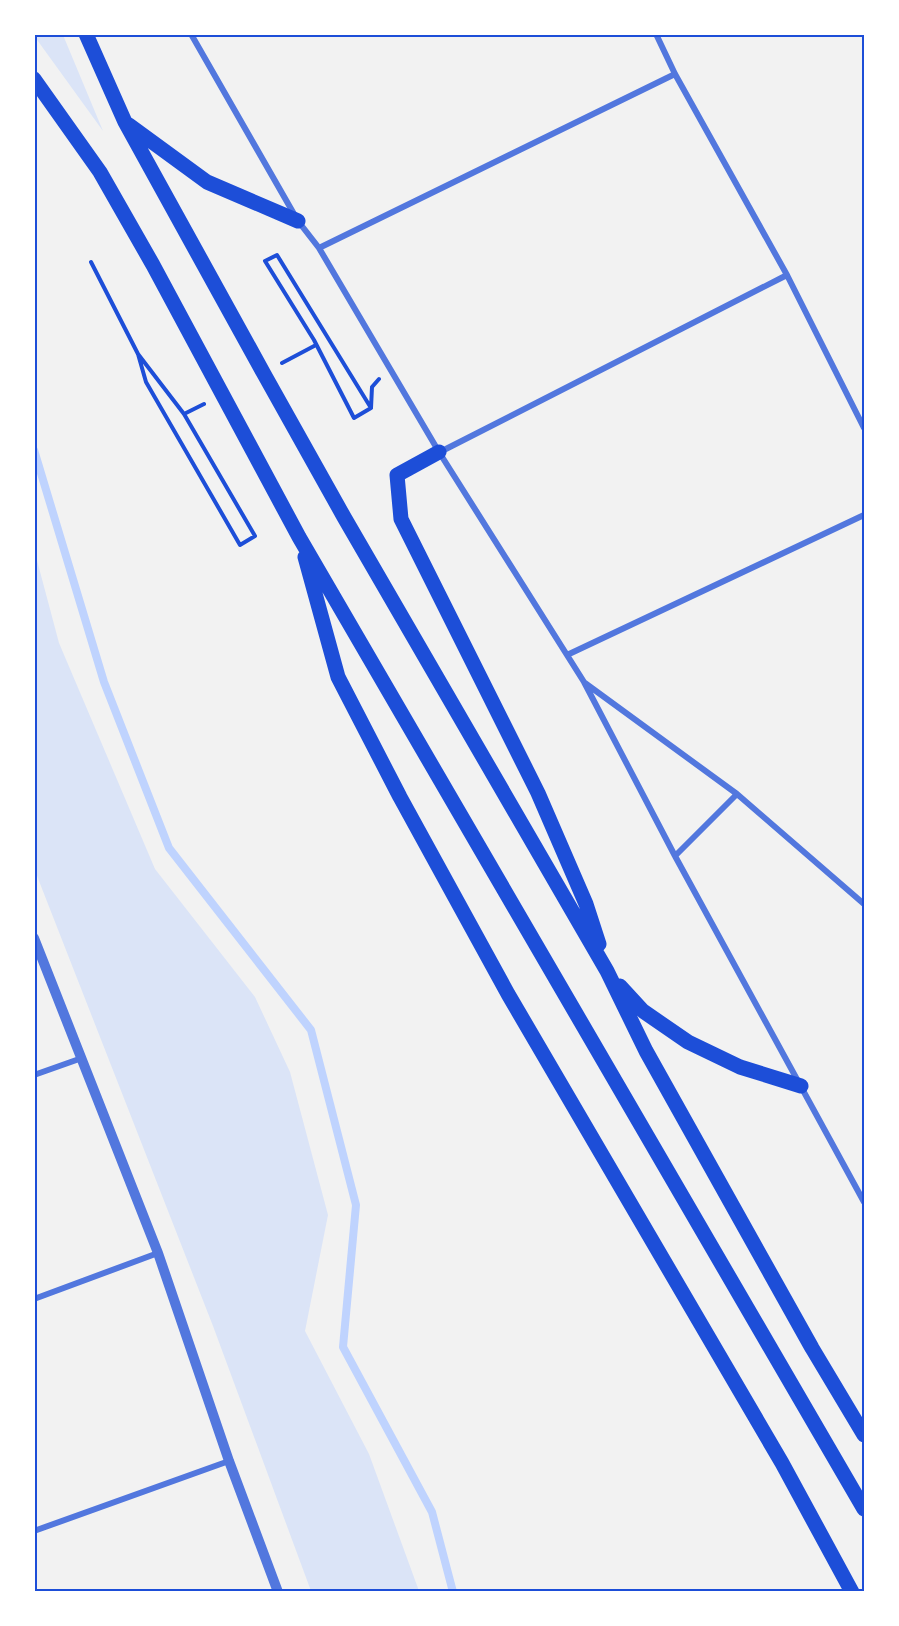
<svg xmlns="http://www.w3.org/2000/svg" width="899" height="1626" font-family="Karla,sans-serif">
<rect width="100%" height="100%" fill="#f2f2f2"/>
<!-- green -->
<path fill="#dbe4f7" d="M34,35H63L103,131L35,37Z
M34,549L59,643L155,869L255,997L290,1072L328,1215L305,1331L369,1454L419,1591H311L213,1326L39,881L34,867Z"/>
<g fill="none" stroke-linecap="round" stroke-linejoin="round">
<!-- stream -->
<path stroke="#bfd3fe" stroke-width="8" d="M34,450L104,682L169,848L311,1030L356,1205L343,1347L432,1512L453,1592"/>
<!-- path -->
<path stroke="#1d4ed8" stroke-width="4" d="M277,255L371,408L354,418L314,340L265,261Z
M91,262L138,354L146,382L240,545L255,536L184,414L138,354
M282,363L316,345
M371,408L372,387L379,379
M184,414L204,404"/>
<!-- minor -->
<path stroke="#5277de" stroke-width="6" d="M191,34L298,221L319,248L439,452L584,682L675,856L864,1202
M656,34L675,74L787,275L864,428
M319,248L675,74
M440,452L787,275
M567,655L864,515
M585,683L737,794L864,904
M675,856L737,794
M34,1075L82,1058
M34,1299L158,1253
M34,1531L229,1461"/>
<!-- tertiary -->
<path stroke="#5277de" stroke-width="10" d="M34,938L158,1253L229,1461L278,1592"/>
<!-- primary -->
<path stroke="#1d4ed8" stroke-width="15" d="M86,34L125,122L264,374L344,517L607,971L646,1051L812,1348L864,1435
M34,79L100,172L153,265L299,537L864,1509
M129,125L207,182L298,221
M439,452L397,475L401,519L538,793L586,904L599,944
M305,557L338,677L400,797L508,994L782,1463L852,1592
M620,986L643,1011L688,1042L740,1067L801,1086"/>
</g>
<!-- border -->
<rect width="899" height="1626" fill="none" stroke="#ffffff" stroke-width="72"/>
<rect x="36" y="36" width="827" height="1554" fill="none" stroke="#1d4ed8" stroke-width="2"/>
</svg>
